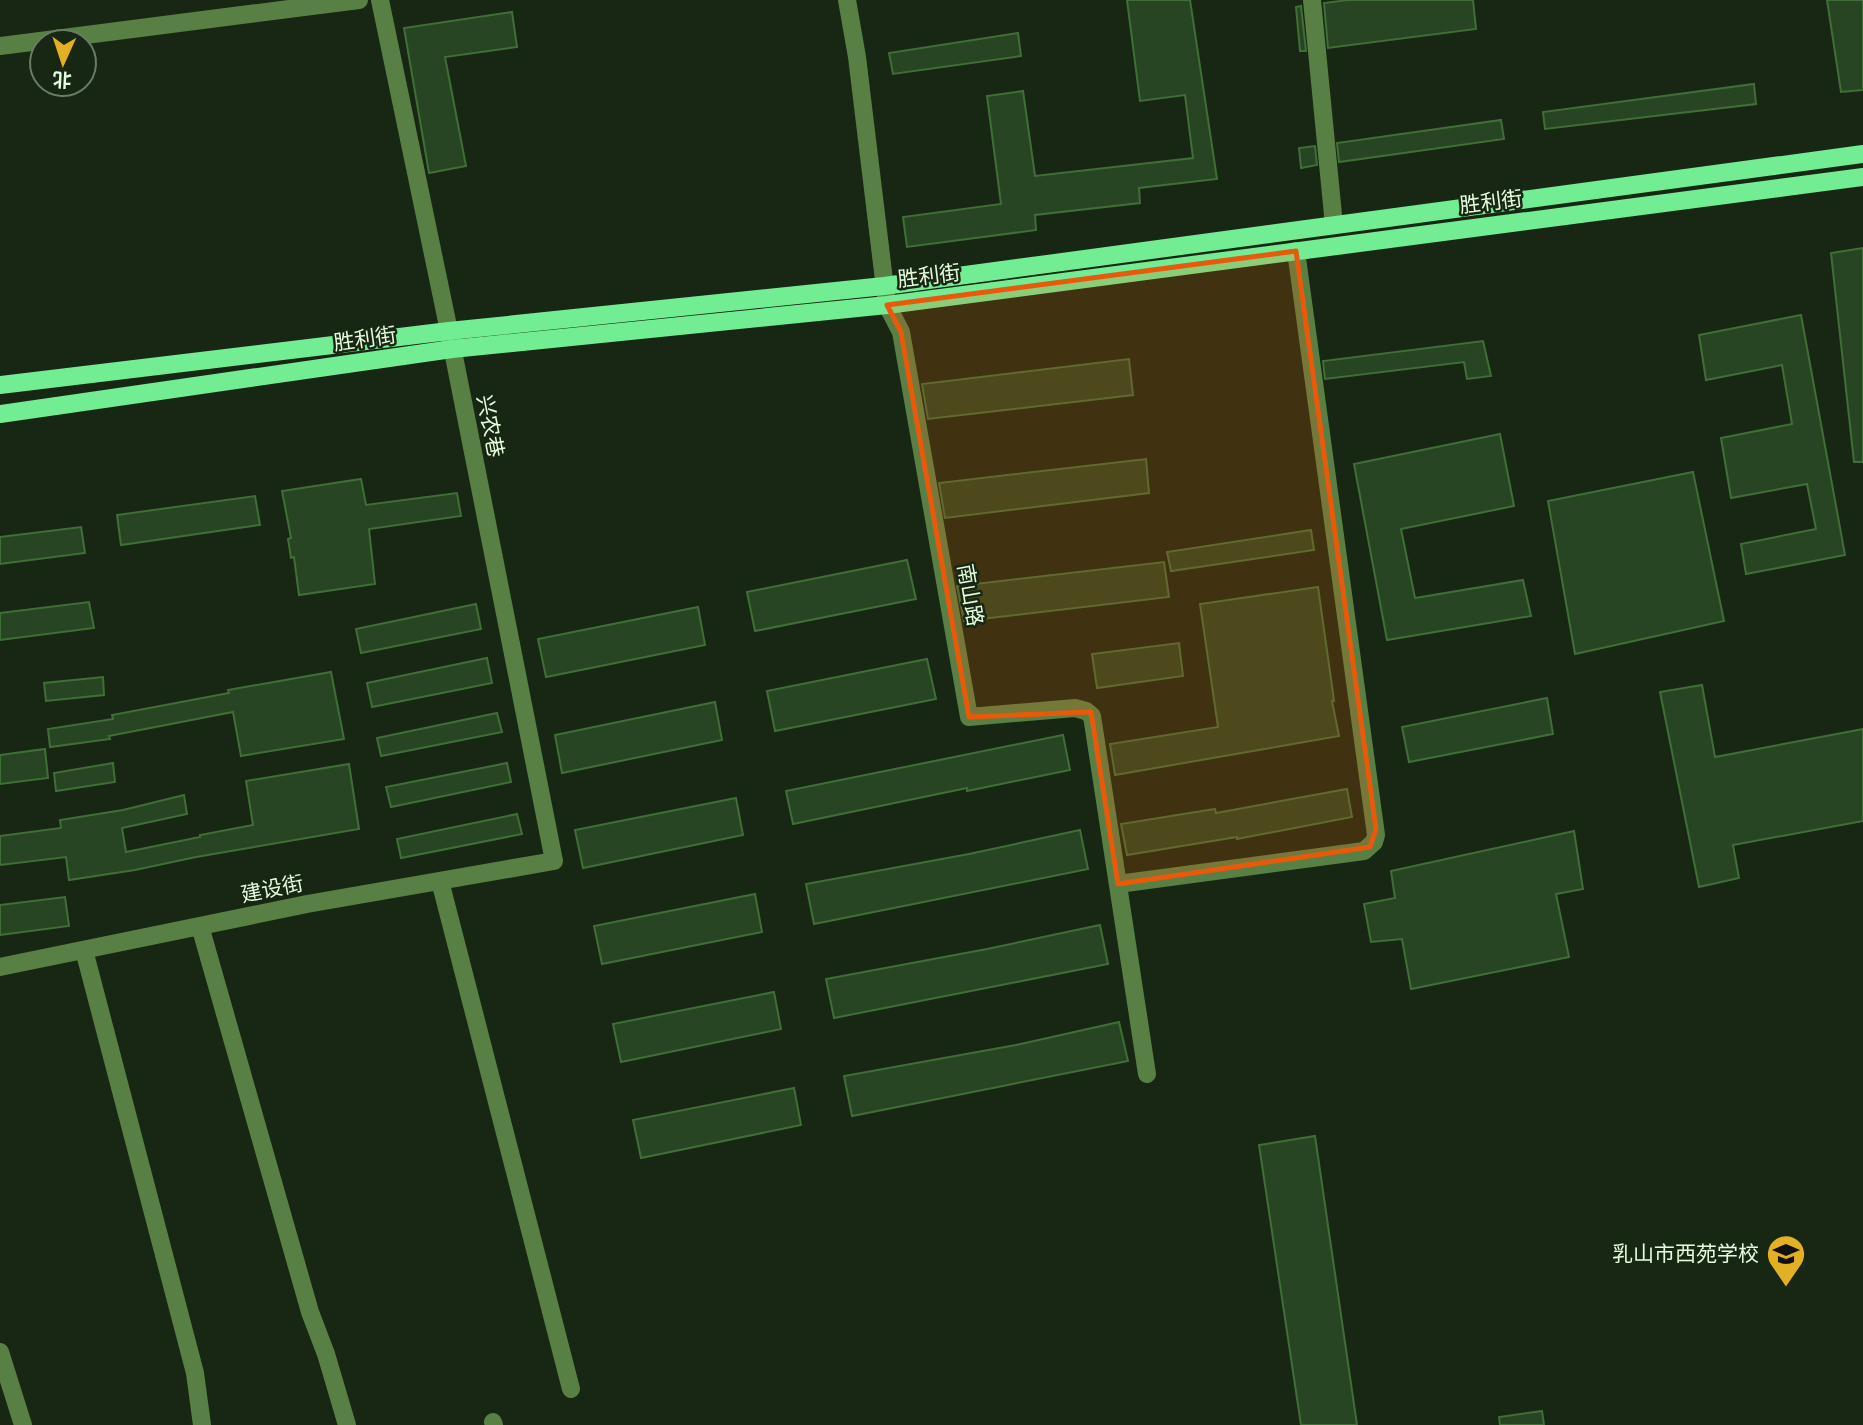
<svg xmlns="http://www.w3.org/2000/svg" width="1863" height="1425" font-family="Manrope,'Noto Sans SC',sans-serif">
<rect width="100%" height="100%" fill="#172713"/>
<!-- building -->
<path fill="#274522" stroke="#406e37" stroke-width="2" d="M1127,0H1190L1217,179L1139,188L1140,203L1035,215L1036,230L907,247L903,217L1001,204L987,96L1023,91L1035,176L1193,158L1185,95L1140,101Z
M1348,0H1473L1476,29L1328,48L1324,3Z
M1827,0H1863V90L1841,92Z
M1301,6L1306,51H1300L1296,7Z
M512,12L517,47L445,57L466,166L429,173L404,28Z
M1018,33L1021,56L893,74L889,53Z
M1754,84L1756,104L1545,129L1543,112Z
M1501,120L1504,139L1339,162L1337,143Z
M1315,146L1317,165L1301,168L1299,148Z
M1863,248V462H1854L1831,253Z
M1801,315L1845,555L1746,574L1741,544L1816,529L1807,484L1731,498L1721,438L1792,424L1782,365L1706,380L1699,335Z
M1483,341L1491,376L1467,379L1464,362L1325,379L1323,361Z
M1129,359L1133,395L928,419L922,384Z
M1500,434L1514,506L1401,529L1415,598L1523,580L1531,616L1387,640L1354,464Z
M1146,459L1149,493L945,518L939,483Z
M1693,472L1724,621L1575,654L1548,501Z
M361,479L366,505L457,493L461,516L369,529L375,584L299,595L294,557L291,558L288,539L291,538L282,491Z
M255,496L260,525L121,545L117,515Z
M81,527L85,553L0,564V537Z
M1311,530L1314,550L1171,571L1167,552Z
M907,560L916,599L755,631L747,592Z
M1164,562L1169,597L964,621L957,586Z
M1318,587L1332,686L1334,701H1332L1339,736L1115,775L1110,744L1218,727L1200,604Z
M89,602L94,628L0,640V613Z
M476,604L481,629L361,653L356,629Z
M698,607L705,645L546,677L538,639Z
M1179,643L1183,676L1097,688L1092,654Z
M487,658L492,683L372,707L367,683Z
M927,659L936,699L775,731L767,691Z
M331,672L344,739L241,756L233,712L109,736L110,739L50,747L48,729L113,719L112,715L229,693L228,690Z
M103,677L104,695L46,701L44,683Z
M1702,685L1715,757L1863,729V821L1733,845L1739,878L1699,887L1660,692Z
M1547,698L1553,734L1409,762L1402,727Z
M715,702L722,740L562,773L555,735Z
M497,713L502,732L381,756L377,738Z
M1063,735L1070,770L967,791V788L793,824L786,791Z
M45,749L48,778L0,784V755Z
M113,763L115,782L56,791L54,773Z
M507,763L511,782L391,807L386,787Z
M349,764L359,829L196,857L135,870L69,880L66,857L0,865V836L61,828L60,820L123,810L184,795L187,814L122,828L126,852L200,837V835L253,825L246,781Z
M1347,789L1352,817L1237,839V837L1127,855L1121,824L1215,809L1216,813Z
M736,798L743,835L583,868L575,830Z
M517,814L522,834L401,858L397,839Z
M1080,830L1088,869L814,924L806,884L969,854Z
M1574,831L1583,889L1556,894L1569,957L1411,989L1402,939L1371,942L1364,904L1395,898L1391,871Z
M755,894L762,932L602,964L594,926Z
M65,897L69,926L0,935V905Z
M1100,925L1108,964L834,1018L826,979L987,949Z
M774,992L781,1029L621,1062L613,1024Z
M1119,1022L1128,1061L852,1116L844,1076L1016,1045Z
M794,1088L801,1125L641,1158L633,1120Z
M1315,1136L1357,1425H1301L1259,1145Z
M1542,1411L1544,1425H1500L1499,1417Z"/>
<g fill="none" stroke-linecap="round" stroke-linejoin="round">
<!-- minor -->
<path stroke="#588044" stroke-width="18" d="M847,0L857,57L887,305L901,332L969,717L1075,708L1086,711L1092,716L1147,1074
M1312,0L1334,225
M0,46L359,0
M440,881L571,1389
M1118,884L1364,851L1374,842L1376,835L1296,251
M200,926L310,1312L326,1354L347,1425
M84,950L195,1373L202,1425
M0,967L307,904L554,861L449,331L380,0
M0,1352L23,1425
M493,1422L494,1425"/>
<!-- major -->
<path stroke="#73ed93" stroke-width="18" d="M0,385L449,331L884,286L1863,154
M0,414L452,349L887,305L1863,177"/>
</g>
<!-- marked area -->
<path fill="#e8590c" fill-opacity="0.2" stroke="#e8590c" stroke-width="5" stroke-linejoin="round" d="M1296,251L1376,829L1370,847L1118,884L1091,712L969,717L901,332L887,305Z"/>
<!-- icons -->
<defs>
<g id="school-pin" transform="scale(2.0125)"><path d="M0 17L-7.5 6A9.5 9.5 0 1 1 7.5 6Z" fill="#e2b022" stroke="#172713"/><path d="M0-5L7-2L0 1L-7-2ZM-4 1L0 2.5L4 1V4Q0 6-4 4Z" fill="#111"/></g>
</defs>
<g fill-rule="evenodd">
<use href="#school-pin" x="1786" y="1254"/>
</g>
<g text-anchor="middle" stroke-width="5" stroke-linejoin="round" paint-order="stroke">
<!-- street labels -->
<g font-size="21" fill="#e5fbdd" stroke="#172713">
<text transform="translate(1491 202) rotate(-7)" y="7">胜利街</text>
<text transform="translate(929 276) rotate(-7)" y="7">胜利街</text>
<text transform="translate(365 339) rotate(-8)" y="7">胜利街</text>
<text transform="translate(490 426) rotate(79)" y="7">兴农巷</text>
<text transform="translate(970 595) rotate(80)" y="7">南山路</text>
<text transform="translate(272 889) rotate(-11)" y="7">建设街</text>
</g>
<!-- poi labels -->
<g font-size="21" fill="#e5fbdd" stroke="#172713" text-anchor="end">
<text x="1759" y="1261">乳山市西苑学校</text>
</g>
</g>
<!-- north arrow -->
<g transform="translate(63 63) rotate(183)"><circle r="33" fill="#172713" stroke="#697c64" stroke-width="2"/>
<path d="M0-5L12 26L0 18L-12 26Z" fill="#e2b022"/>
<text y="-10" font-size="19" font-weight="bold" text-anchor="middle" fill="#e5fbdd">北</text>
</g>
</svg>
